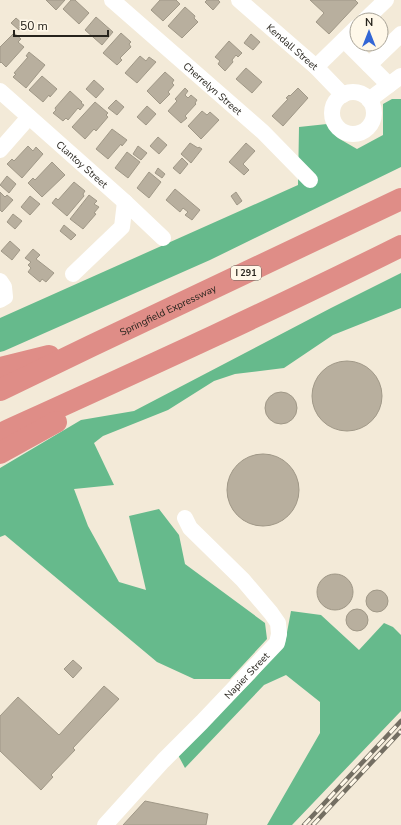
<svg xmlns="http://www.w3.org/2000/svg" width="401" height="825" font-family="'Nunito Sans',sans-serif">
<rect width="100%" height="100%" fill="#f3ead8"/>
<!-- forest -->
<path fill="#66ba8c" d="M392,99H401V167L210,260L4,351L0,352V318L298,185L299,127L327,124L338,138L357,149L383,135V104Z
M401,273V308L333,335L284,368L235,374L214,381L168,410L103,436L94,443L114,485L74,489L88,526L119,582L146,590L129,516L159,509L179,535L185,564L265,623L267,639L230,679H194L157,662L5,535L0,537V468L81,420L134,411L331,308Z
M291,611L321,615L359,650L384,623L393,627L401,635V711L292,825H267L320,733V702L286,675L264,685L185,768L178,755L255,678L285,643Z"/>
<!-- building -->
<path fill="#b8af9e" stroke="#a09887" d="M46,0H65L56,10Z
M71,0H75L89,13L79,24L63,9Z
M160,0H176L180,4L163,21L151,10Z
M207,0H218L220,2L213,10L205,2Z
M310,0H355L358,3L329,34L316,22L324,13Z
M185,7L195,16L194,18L198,22L182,38L168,26Z
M96,17L113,32L102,45L85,30Z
M16,18L24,25L19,30L11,23Z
M14,33L21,39L18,42L24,47L6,67L1,62L0,63V47Z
M121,33L131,42L129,44L131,47L120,58L122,60L117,65L103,53Z
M251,34L260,42L253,50L244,43Z
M229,41L242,53L238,57L236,55L232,60L233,62L225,71L218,64L220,61L215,57Z
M29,52L45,65L26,88L13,77L16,74L14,73L28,57L26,56Z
M140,56L146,61L149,57L156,62L137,83L125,73Z
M246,68L262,82L252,93L236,79Z
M165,72L174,80L172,83L174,85L168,92L170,94L160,104L147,91Z
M42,76L57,89L50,97L49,95L43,102L29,90Z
M94,80L104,89L96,98L86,89Z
M185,88L188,91L185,95L188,98L191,95L197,100L195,103L196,104L185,116L187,118L181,123L168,111L177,101L175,99Z
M298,88L308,98L283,126L272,116L288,99L286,98L289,95L290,96Z
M70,91L82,102L81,103L84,105L80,110L78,108L68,120L66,118L63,121L53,113L56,110L55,108Z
M116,100L124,107L117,115L108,108Z
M95,102L108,113L106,115L108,117L96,131L94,129L85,139L72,127Z
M147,106L156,114L146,125L137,117Z
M202,111L207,115L210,112L219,120L201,139L188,126Z
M112,129L127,140L122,146L121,144L108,159L96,149Z
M158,137L167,145L159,154L150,146Z
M190,143L198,148L199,147L202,149L191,163L181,154Z
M246,143L255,151L243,164L249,170L244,175L229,162Z
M28,146L33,151L36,147L43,154L22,178L7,164L12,159L14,161Z
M138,146L147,153L141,160L133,154Z
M127,152L140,162L128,178L115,168Z
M182,158L188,164L180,174L173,168Z
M52,162L65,175L42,197L28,183L33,178L35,180Z
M158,168L165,174L162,178L155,173Z
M149,172L161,182L149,198L137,188Z
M7,176L16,184L9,193L0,185Z
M74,182L85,191L83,194L84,196L67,216L52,203L56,198L58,200Z
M175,189L200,210L192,220L185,215L188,212L183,208L180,212L166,200Z
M0,192L5,197L7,195L13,200L2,212L0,210Z
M236,192L242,201L237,205L231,196Z
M89,195L97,201L94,204L99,207L94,213L96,214L83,229L70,219Z
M30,196L40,204L30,215L21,207Z
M13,214L22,221L15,229L7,222Z
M64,225L76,235L71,240L60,231Z
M10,241L20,250L12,260L1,251Z
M33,249L40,255L36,259L54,273L46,282L42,279L40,282L28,272L31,268L28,265L31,262L25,258Z
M312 396a35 35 0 1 1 70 0a35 35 0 1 1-70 0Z
M265 408a16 16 0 1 1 32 0a16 16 0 1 1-32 0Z
M227 490a36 36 0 1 1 72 0a36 36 0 1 1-72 0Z
M317 592a18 18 0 1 1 36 0a18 18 0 1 1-36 0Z
M366 601a11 11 0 1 1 22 0a11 11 0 1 1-22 0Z
M346 620a11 11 0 1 1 22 0a11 11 0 1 1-22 0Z
M73,660L82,668L73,678L64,669Z
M104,686L119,699L73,748L75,750L51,775L53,777L41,790L0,751V716L18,697L59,735Z
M145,801L208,814L206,825H123Z"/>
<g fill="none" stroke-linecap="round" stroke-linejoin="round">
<!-- minor -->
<g stroke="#fff" stroke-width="16">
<path id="s1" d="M112,0L263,132L310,180"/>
<path id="s2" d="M239,0L316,67L343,95"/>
<path d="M365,20L386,0"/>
<path d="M344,40L389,85"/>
<path d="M369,65L401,34"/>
<path d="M316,67L357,27"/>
<path id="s3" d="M0,91L125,202L163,238"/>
<circle cx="353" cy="113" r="21"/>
<path d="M369,100L401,76"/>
<path d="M0,150L29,117"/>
<path d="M73,274L122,227L125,202"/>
<path d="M0,281L4,287L5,297L0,300"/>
<path id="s4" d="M105,825L163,761L202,722L277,643L279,634L278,623L271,613L243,580L190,528L185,518"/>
</g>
<!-- highway -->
<g stroke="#df8d87" stroke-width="22">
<path d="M0,368L49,356"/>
<path id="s5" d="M0,390L91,346L401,199"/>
<path d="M0,434C134,373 269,312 401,246"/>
<path d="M0,453L56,422"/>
</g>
<!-- rail casing -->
<g stroke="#736e62" stroke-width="4.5">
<path id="rail" d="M304,825L401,721
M313,825L401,731"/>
</g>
<!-- rail -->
<use href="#rail" stroke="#fff8e9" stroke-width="3" stroke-dasharray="9" stroke-linecap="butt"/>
</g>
<g text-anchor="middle" stroke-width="4" stroke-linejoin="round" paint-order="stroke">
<!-- shield labels -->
<rect fill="#fff8e9" stroke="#67635a" stroke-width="1" x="231" y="266" width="30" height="14" rx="3"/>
<g font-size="9" font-weight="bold" fill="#26231c">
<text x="246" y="276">I 291</text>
</g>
<!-- street labels -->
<g font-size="10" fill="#26231c" stroke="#fff8e9">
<text dy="4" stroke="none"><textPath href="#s2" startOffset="71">Kendall Street</textPath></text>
<text dy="4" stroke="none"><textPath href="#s1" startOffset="134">Cherrelyn Street</textPath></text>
<text dy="4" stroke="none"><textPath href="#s3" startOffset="110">Clantoy Street</textPath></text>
<text dy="4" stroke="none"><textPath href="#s5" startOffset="186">Springfield Expressway</textPath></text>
<text dy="4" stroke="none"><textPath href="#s4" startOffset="206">Napier Street</textPath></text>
</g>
</g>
<!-- north arrow -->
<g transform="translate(369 32)"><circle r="19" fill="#fff8e9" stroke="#a8a397"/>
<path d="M0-3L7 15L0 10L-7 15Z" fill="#3366d5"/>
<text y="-6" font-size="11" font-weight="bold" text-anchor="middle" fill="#26231c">N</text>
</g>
<!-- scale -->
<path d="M14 30v6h94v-6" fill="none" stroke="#26231c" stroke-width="2"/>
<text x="20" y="30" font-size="12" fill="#26231c" stroke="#fff8e9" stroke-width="3" paint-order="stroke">50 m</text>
</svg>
